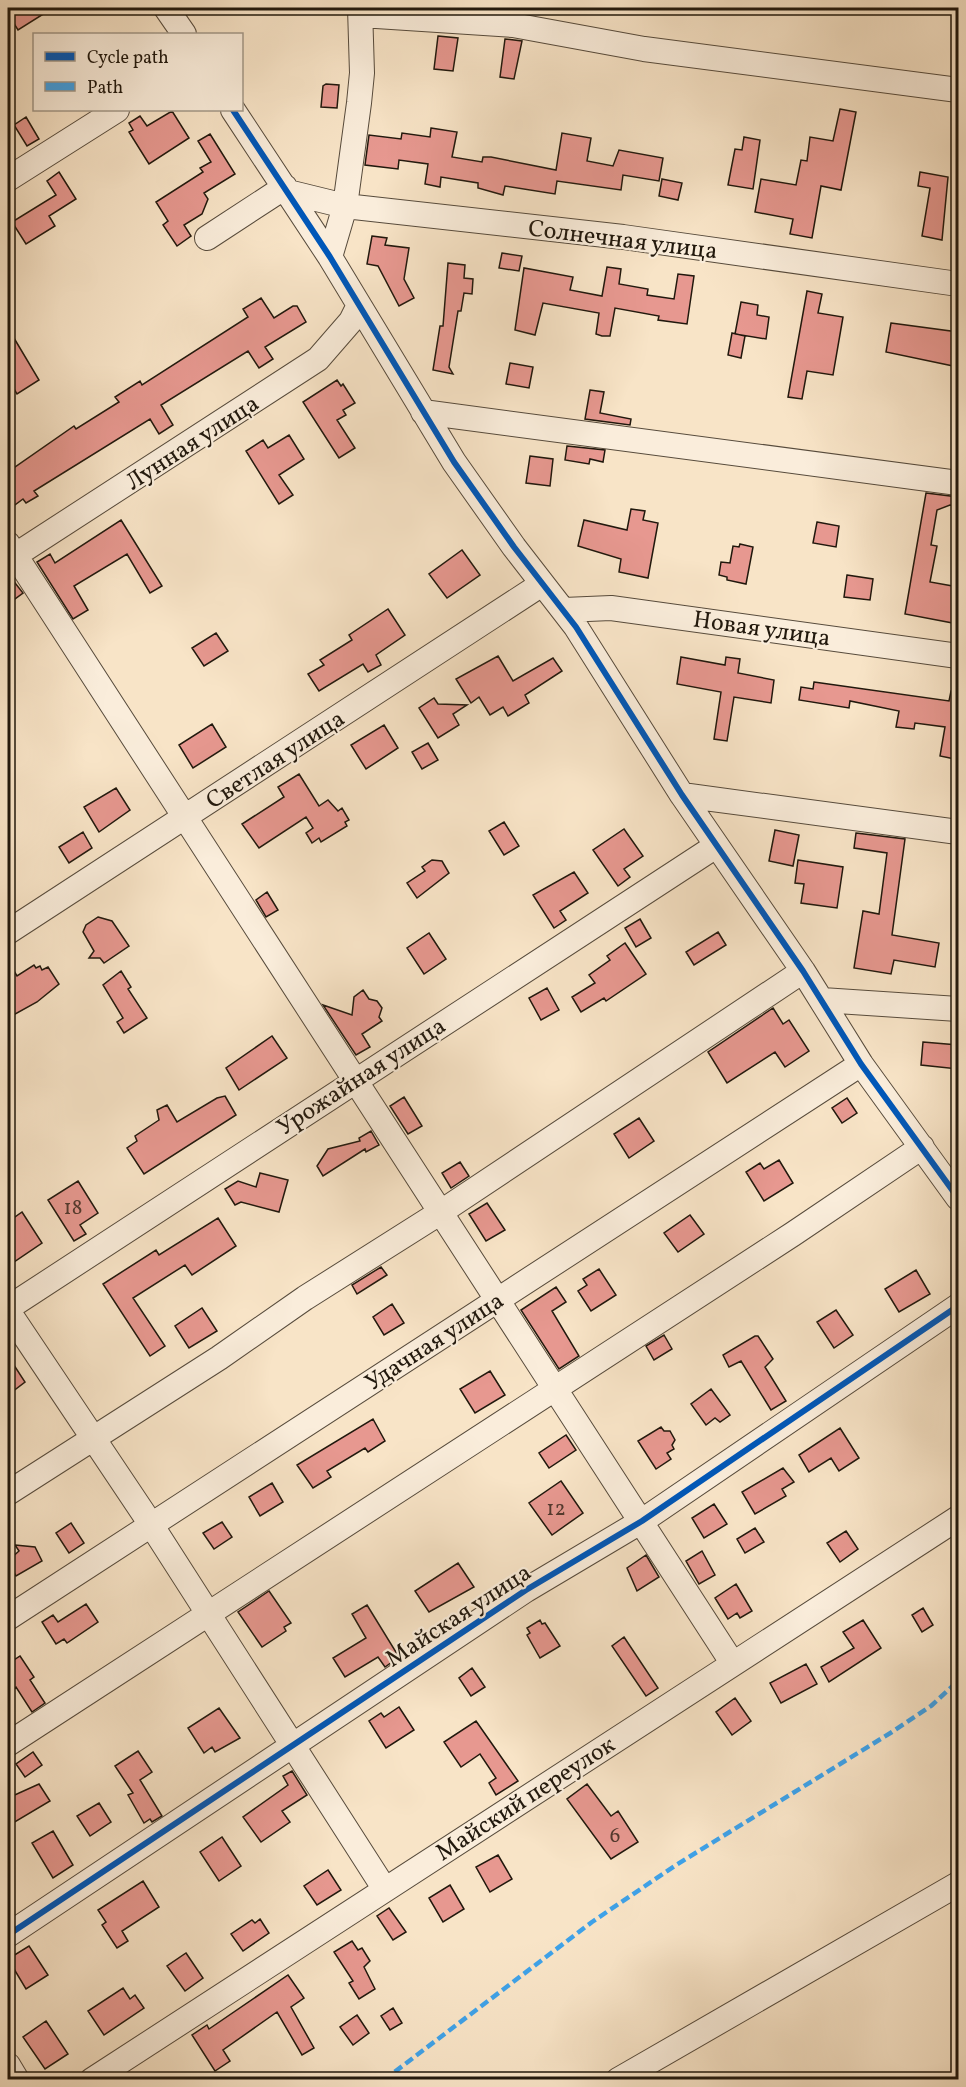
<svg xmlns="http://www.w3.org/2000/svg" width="966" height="2087" font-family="Vollkorn,serif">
<rect width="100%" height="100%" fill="#f8e4c7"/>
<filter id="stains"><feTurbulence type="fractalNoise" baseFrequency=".00333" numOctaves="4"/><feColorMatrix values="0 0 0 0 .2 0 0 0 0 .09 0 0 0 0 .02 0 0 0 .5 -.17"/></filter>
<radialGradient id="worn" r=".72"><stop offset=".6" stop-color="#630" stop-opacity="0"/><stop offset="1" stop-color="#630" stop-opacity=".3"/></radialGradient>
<!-- building -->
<path fill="#e79890" stroke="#21180d" stroke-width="1.5" d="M19,8H53L18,30L8,14Z
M438,36L458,38L453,71L434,69Z
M505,39L522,41L514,79L500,77Z
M326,84L339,85L337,108L321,107L323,86Z
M840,109L856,112L841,190L821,186L812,238L790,234L793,219L755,212L761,179L796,185L801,160L807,161L810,137L833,141Z
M172,111L189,138L149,164L129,132L133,130L129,123L140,116L147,126Z
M26,117L39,139L27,146L14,125Z
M431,128L457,132L452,157L482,162L483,157H491L556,170L562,133L591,138L587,161L613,166L619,150L663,158L659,181L623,175L621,190L557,181L555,194L505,186L503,195L478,188V183L441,177L440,187L425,184L428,164L399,160L398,169L365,165L369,135L401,139L402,133L430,137Z
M210,134L235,174L204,193L208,199L202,214L184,225L191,236L177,246L163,225L168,221L156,202L203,172L200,168L211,162L198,141Z
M744,137L760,140L753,189L728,185L735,149L742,150Z
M59,172L76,199L49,216L55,226L26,244L12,222L56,195L47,181Z
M920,172L948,177L942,240L922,236L930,188L918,186Z
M662,179L682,183L678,200L659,196Z
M372,236L387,238L385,245L409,248L404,279L414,298L399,306L378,266L367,264Z
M502,253L522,256L519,271L499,268Z
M448,263L465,265L464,278L473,279L472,294L464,293L461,311H458L449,367L453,374L433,370L440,326H443Z
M607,267L621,269L619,284L648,289L647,295L674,299L678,274L694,276L687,324L658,320L659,316L615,308L610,336H602L596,334L599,313L543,303L535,335L515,330L524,268L573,277L570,290L602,296Z
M807,291L822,294L818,313L843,317L833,375L807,371L802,399L788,397Z
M261,298L274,318L293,306H297L306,322L265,347L273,359L259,368L248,351L161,405L173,425L159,434L150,419L34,491L38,496L26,503L23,499L8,510V472L74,426L76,429L119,402L115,397L140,381L142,385L248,317L243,309Z
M741,302L758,305L757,315L769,317L766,339L735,334Z
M891,323L958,332V367L886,352Z
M8,328L39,380L17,394L8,378Z
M732,333L745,336L741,358L728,355Z
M510,363L533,367L529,388L506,384Z
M337,380L341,386L343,384L355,403L343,410L346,415L337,420L355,448L339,458L303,402Z
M590,390L604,392L600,413L631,419L630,425L585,419Z
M289,435L304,459L279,475L293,495L279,504L246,451L263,440L268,448Z
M567,446L605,450L603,462L590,459L589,464L565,460Z
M530,456L553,459L550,486L526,483Z
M926,493L958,497V506L950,505L937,510L931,545L937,546L930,582L958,587V624L905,614Z
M631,509L645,511L643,520L658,523L648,578L619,572L621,559L578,546L584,520L627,530Z
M121,520L162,586L150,593L127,554L74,586L88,610L73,619L37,562L50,554L55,563Z
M817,522L839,526L836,547L813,543Z
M740,544L753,547L746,584L727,580V577L719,575L721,562L730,563L733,546L739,547Z
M462,550L480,575L447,598L429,574Z
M8,574L23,593L8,604Z
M847,575L873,579L870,600L844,597Z
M388,609L405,635L376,655L381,665L368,672L363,664L319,691L308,674L324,665L320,660L352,640L349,635Z
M216,633L228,651L204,666L192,648Z
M498,656L513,681L553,658L562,671L525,695L529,703L508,716L503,707L490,715L479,697L471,703L456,679Z
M681,657L725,665L726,657L740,659L738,673L774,680L771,703L734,697L727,741L714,739L721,692L677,684Z
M814,682L949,701L951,691L958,692V738L955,759L940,756L945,727L915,723L914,729L896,727L899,711L850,701L849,708L799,700L801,687L813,689Z
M434,698L438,704L467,705L453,714L459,725L438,738L419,708Z
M212,724L226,747L193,768L179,745Z
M384,725L398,748L366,769L351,745Z
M428,743L438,760L422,769L412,752Z
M299,774L319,806L328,800L338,811L342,808L349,820L345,822L347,826L321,842L319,838L312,843L306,833L313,828L306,817L259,848L242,824L284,797L278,787Z
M116,788L130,810L99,832L84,807Z
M504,822L519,846L504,855L489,831Z
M624,829L643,856L624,869L630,877L618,886L593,850Z
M775,830L799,835L793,866L769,861Z
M83,832L92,848L69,863L59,847Z
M856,833L905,839L892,935L939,943L935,967L894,960L891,974L854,968L863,911L879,914L887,853L854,848Z
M432,860L442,861L449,873L417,898L407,883L425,871L422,867Z
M798,860L843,867L837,908L801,903L804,884L795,883Z
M574,872L588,893L560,911L566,920L554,928L533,895Z
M267,892L278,910L266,917L256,900Z
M98,917L112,921L129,946L104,963L100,958H89L94,951L83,932L86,925Z
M640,919L651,938L636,947L625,928Z
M718,932L726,945L694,965L686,952Z
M429,933L446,959L424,974L407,948Z
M625,943L646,974L606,1001L604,998L581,1012L572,997L595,983L589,975L610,960L607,956Z
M8,961L17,976L34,965L36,968L40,966L42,970L48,967L59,984L37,1002L8,1018Z
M121,971L131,987L128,989L147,1018L124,1033L117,1022L123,1018L103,985Z
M547,988L559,1010L541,1020L529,998Z
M363,990L369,999L377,1001L382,1008L379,1017L382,1021L362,1034L370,1047L356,1055L323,1005L352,1015L354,997Z
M773,1008L783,1024L789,1020L809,1051L785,1067L775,1052L727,1083L708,1052Z
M272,1036L287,1058L239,1090L226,1068Z
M923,1042L958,1045V1069L921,1065Z
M225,1096L236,1115L144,1174L127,1148L137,1141L135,1136L159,1120L157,1110L167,1105L177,1122L217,1098Z
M404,1097L422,1126L408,1134L390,1106Z
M847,1098L857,1113L842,1123L832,1108Z
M639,1118L654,1141L629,1158L614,1134Z
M371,1131L379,1145L366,1152L365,1149L323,1176L317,1166L328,1149L360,1141L359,1138Z
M779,1160L793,1183L764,1201L746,1172L760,1163L764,1169Z
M460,1162L469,1176L451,1188L442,1173Z
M260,1173L288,1180L279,1212L241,1202L235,1205L225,1189L238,1181L256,1187Z
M78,1181L98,1213L80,1225L86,1234L74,1241L48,1200Z
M487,1203L505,1230L486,1241L469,1214Z
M22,1212L42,1243L8,1266V1222Z
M690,1215L704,1234L678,1252L664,1233Z
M218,1218L236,1246L192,1275L185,1265L133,1298L165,1346L150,1356L103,1284L156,1250L159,1255Z
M381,1267L387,1275L357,1294L352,1285Z
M599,1269L616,1295L591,1311L578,1291L587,1285L583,1279Z
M916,1270L930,1294L899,1312L885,1289Z
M556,1287L566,1302L552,1311L579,1356L559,1369L521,1310Z
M392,1304L404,1323L384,1335L373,1317Z
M202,1308L217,1331L189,1348L175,1326Z
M836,1310L853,1335L834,1348L817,1322Z
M664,1335L672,1349L654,1360L646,1346Z
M755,1336H758L773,1359L765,1367L786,1401L771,1410L741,1361L729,1367L723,1355Z
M8,1356L25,1382L8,1395Z
M490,1371L505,1395L475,1413L460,1389Z
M711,1389L730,1415L720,1422L715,1418L706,1425L691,1404Z
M373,1419L385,1441L368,1452L365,1448L327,1471L331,1477L313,1488L297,1465Z
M661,1427L664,1431H670L675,1440L672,1445L674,1449L667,1453L671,1459L656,1469L638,1441Z
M840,1428L859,1458L839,1471L831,1458L809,1472L799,1455Z
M566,1435L576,1450L549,1468L539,1453Z
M783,1468L794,1482L782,1489L786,1496L755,1514L742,1492Z
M561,1481L583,1513L552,1535L529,1503Z
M272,1483L283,1502L260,1516L249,1497Z
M714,1504L727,1524L704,1538L692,1518Z
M222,1522L232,1537L214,1549L203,1533Z
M71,1523L84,1543L69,1553L56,1533Z
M755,1528L764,1542L745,1553L737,1539Z
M846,1531L858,1549L840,1562L827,1543Z
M15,1545L35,1547L42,1561L16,1576L8,1561L19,1551Z
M702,1551L715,1575L699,1584L686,1561Z
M646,1555L659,1577L637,1591L627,1568Z
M458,1563L474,1587L429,1612L415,1591Z
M736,1584L752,1611L740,1618L737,1613L728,1619L715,1598Z
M269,1591L291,1623L284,1627L286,1631L262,1647L238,1612Z
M86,1604L98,1622L67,1643L64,1639L56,1644L42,1622L53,1615L58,1622Z
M367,1605L399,1657L385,1667L378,1657L345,1677L333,1658L366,1638L352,1614Z
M923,1608L933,1625L922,1632L912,1615Z
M540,1620L542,1624L545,1623L560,1646L540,1658L527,1635L530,1633L527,1628Z
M863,1620L881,1648L829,1682L821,1667L854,1648L843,1632Z
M624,1637L658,1688L646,1696L612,1646Z
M20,1656L34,1677L30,1680L45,1703L32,1712L16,1687L8,1693V1664Z
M806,1664L817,1684L781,1703L770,1683Z
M472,1668L485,1687L471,1696L459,1678Z
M735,1698L751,1721L732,1735L716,1712Z
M399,1707L414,1730L386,1748L369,1721L381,1713L384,1717Z
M219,1708L240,1738L215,1752L212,1747L204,1753L188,1728Z
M476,1721L518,1781L496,1795L489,1783L496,1778L480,1754L461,1767L444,1742Z
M138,1751L152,1772L140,1780L162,1816L152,1822L150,1819L144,1823L128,1795L133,1793L115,1766Z
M33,1752L42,1765L25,1777L16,1764Z
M292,1771L307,1795L282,1811L290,1822L261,1842L243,1817L288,1785L283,1776Z
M39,1784L50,1801L8,1826V1798Z
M587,1784L611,1816L618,1811L638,1842L611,1859L567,1799Z
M99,1803L111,1822L90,1836L77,1816Z
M53,1831L73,1865L53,1878L32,1843Z
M222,1837L241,1866L219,1881L200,1852Z
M498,1855L512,1879L490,1892L476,1867Z
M328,1870L341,1890L317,1905L304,1886Z
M143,1881L159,1907L122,1931L128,1941L117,1948L102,1925L106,1922L98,1910Z
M450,1885L464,1909L443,1922L429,1898Z
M389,1908L406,1932L393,1940L377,1916Z
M260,1919L269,1933L243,1951L231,1934L252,1920L255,1923Z
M352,1941L358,1950L362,1948L370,1961L364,1967L375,1989L359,1999L349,1983L353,1981L334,1952Z
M29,1946L48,1975L26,1989L8,1959Z
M186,1953L203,1978L185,1991L167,1966Z
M288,1975L304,1998L291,2007L314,2048L302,2055L277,2012L223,2050L230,2061L215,2071L192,2035L207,2025L209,2029Z
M123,1988L130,1999L135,1995L144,2008L104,2035L88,2011Z
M393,2008L402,2023L390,2030L381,2016Z
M357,2015L369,2033L353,2045L340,2027Z
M46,2021L68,2054L45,2069L23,2037Z"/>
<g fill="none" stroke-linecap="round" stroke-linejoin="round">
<!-- minor casing -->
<g stroke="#574b3c" stroke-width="26">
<path id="minor" d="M166,8L184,34
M361,15L513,25L644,49L958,90
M233,110L330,257L454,462L514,547L576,627L682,795L803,971L861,1064L958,1198
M8,179L117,110
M288,192L345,206L623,237L958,284
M207,238L285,187
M330,257L345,206L359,103L362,73L360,8
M423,412L958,483
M8,544L733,1664
M8,560L318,359L351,321L359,305
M564,610L611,608L958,656
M682,795L958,832
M8,932L542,584
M822,1000L958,1009
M8,1308L716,846
M8,1311L152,1526L384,1888
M8,1493L219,1358L305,1298L441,1212L803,971
M8,1618L861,1064
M8,1744L793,1234L922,1147
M8,1935L526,1590L642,1521L958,1306
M8,2065L17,2080
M92,2080L958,1518
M618,2080L958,1884"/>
</g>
<!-- minor -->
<use href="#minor" stroke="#faeddb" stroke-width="24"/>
<!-- quiet -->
<path stroke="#3ea2e9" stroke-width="4.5" stroke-dasharray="9 4.5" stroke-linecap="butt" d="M384,2080L592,1922L676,1865L892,1732L931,1706L958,1681"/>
<!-- cycleway casing -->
<g stroke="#faeddb" stroke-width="10">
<path id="cycleway" d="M233,110L330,257L454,462L514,547L576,627L682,795L803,971L861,1064L958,1198
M8,1935L526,1590L642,1521L958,1306"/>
</g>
<!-- cycleway -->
<use href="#cycleway" stroke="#0057b8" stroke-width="6"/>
</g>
<g text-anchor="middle" stroke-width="4.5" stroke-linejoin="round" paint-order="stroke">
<!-- number labels -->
<g font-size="21" fill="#52382e">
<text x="73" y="1214">18</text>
<text x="556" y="1515">12</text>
<text x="615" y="1842">6</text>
</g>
<!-- street labels -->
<g font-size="24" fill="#21180d" stroke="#faeddb">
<text transform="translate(623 239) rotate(7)" y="8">Солнечная улица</text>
<text transform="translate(192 442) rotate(-33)" y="8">Лунная улица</text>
<text transform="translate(762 628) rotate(8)" y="8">Новая улица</text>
<text transform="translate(275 759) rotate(-33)" y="8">Светлая улица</text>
<text transform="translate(361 1076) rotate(-33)" y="8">Урожайная улица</text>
<text transform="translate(434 1341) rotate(-33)" y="8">Удачная улица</text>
<text transform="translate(458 1615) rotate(-33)" y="8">Майская улица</text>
<text transform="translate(525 1798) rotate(-33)" y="8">Майский переулок</text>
</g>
</g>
<!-- margin -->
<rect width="966" height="2087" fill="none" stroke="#f8e4c7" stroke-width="30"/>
<rect x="9" y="9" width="948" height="2069" fill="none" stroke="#21180d" stroke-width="3"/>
<rect x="15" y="15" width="936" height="2057" fill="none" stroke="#21180d" stroke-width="1.5"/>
<!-- legend -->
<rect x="33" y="33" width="210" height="78" fill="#faeddb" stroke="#a39889" stroke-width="1.5"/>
<rect x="45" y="52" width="30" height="9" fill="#0057b8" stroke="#a39889" stroke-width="1.5"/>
<text x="87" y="63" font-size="18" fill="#21180d">Cycle path</text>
<rect x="45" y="82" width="30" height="9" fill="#3ea2e9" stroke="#a39889" stroke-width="1.5"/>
<text x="87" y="93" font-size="18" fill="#21180d">Path</text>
<rect width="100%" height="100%" filter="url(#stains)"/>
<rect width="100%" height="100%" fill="url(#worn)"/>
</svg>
